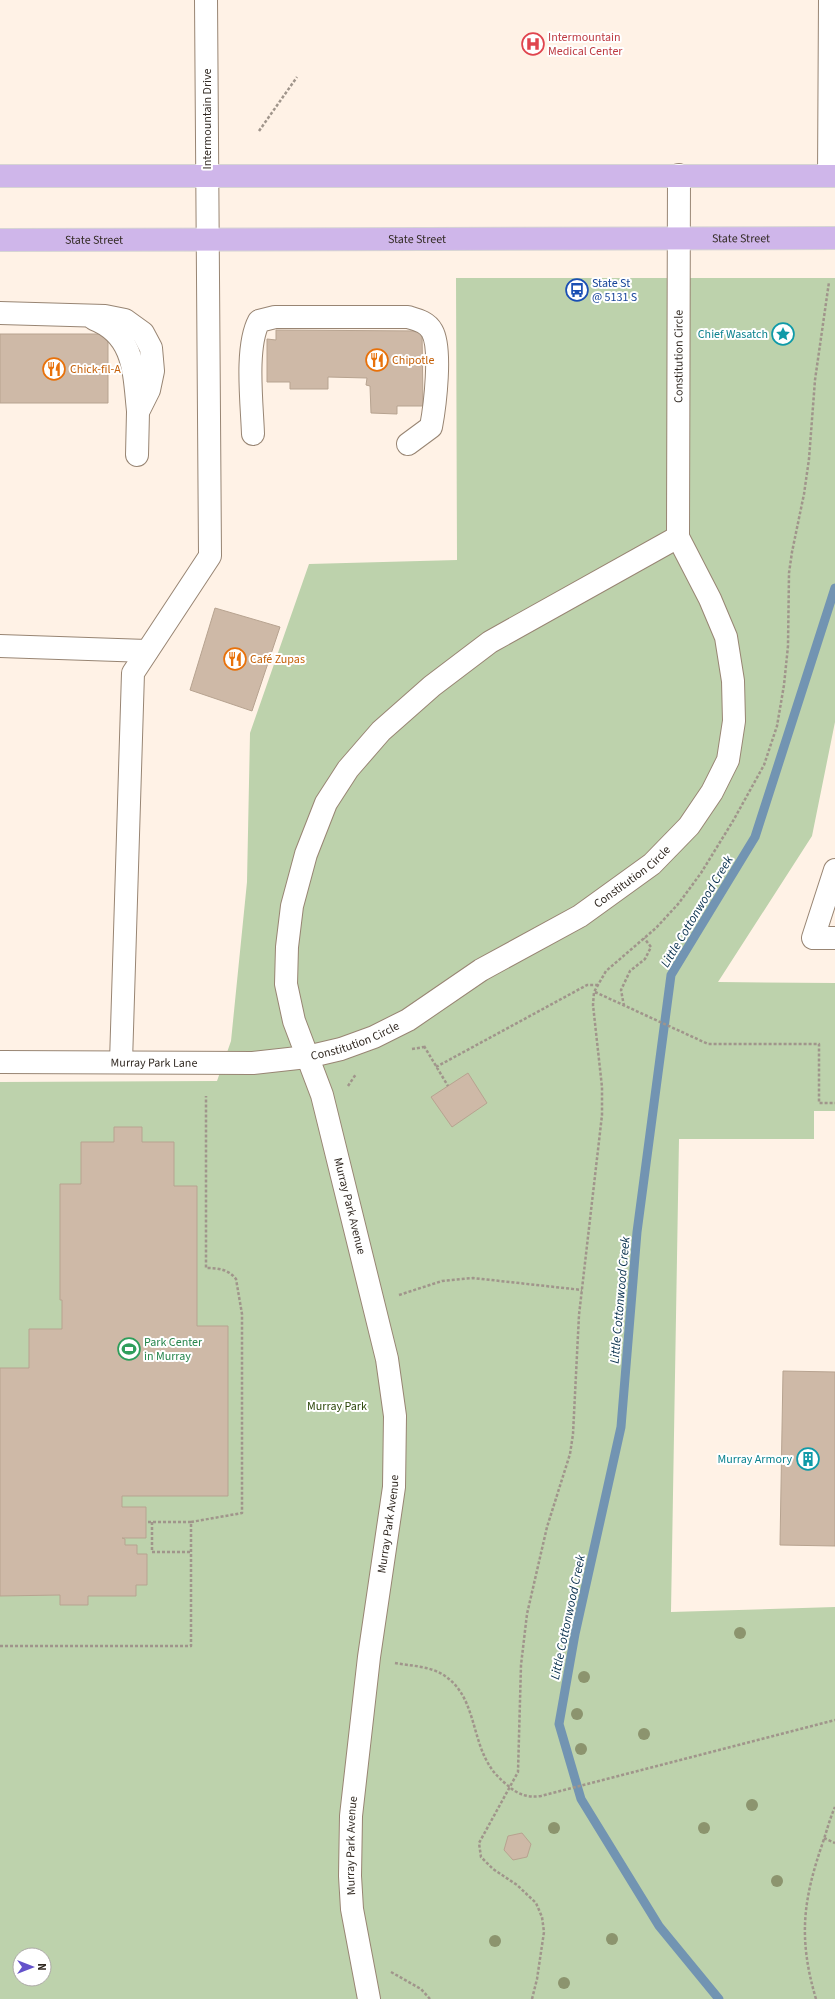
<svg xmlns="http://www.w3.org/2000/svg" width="835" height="1999" font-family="'Source Sans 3',sans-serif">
<rect width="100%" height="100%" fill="#fff2e6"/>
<!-- green -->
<path fill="#bdd2ac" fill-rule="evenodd" d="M456,278H835V722L812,836L718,982L835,983V1111H814V1139H679L671,1612L835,1607V1999H0V1082L217,1081L231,1041L247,882L250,733L309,564L457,560ZM20,1955H44V1979H20Z"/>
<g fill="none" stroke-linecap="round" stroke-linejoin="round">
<!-- stream -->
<path stroke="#7294b2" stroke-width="9" d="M719,1999L659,1926L581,1799L559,1724L575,1634L621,1427L637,1232L671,975L755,837L835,588"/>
</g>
<!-- building -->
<path fill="#ceb9a7" stroke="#b7a390" d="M276,330L422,331L423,406H397V414L371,413L370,386L366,385L367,378L328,377V389H290V382H267V339L276,340Z
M0,334H108V403H0Z
M215,608L280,627L252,711L190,690Z
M468,1073L487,1103L452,1127L431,1097Z
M114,1127H142V1142H174V1186H197V1326H228V1496H122V1507H146V1538H122L125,1539V1545H137V1554H147V1585H136V1596H88V1605H60V1595L0,1596V1368H29V1329H62V1300H60V1184H81V1142H114Z
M783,1371L835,1372V1546L780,1545Z
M522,1833L531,1844L527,1857L513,1860L504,1850L508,1836Z"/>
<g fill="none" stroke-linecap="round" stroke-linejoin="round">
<!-- minor casing -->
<g stroke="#988573" stroke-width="24">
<g id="minor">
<path d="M829,176L830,0"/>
<path d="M0,313L105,316L125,320L143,333L151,348L153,371L149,390L138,412L137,455"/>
<path d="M94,319C135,335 134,373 138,411"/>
<path d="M253,434C252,404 245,347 259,321L275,317H408C418,320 427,322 432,331C442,348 435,406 431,427L408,444"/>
<path d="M0,646L147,651"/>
<path d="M835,870L813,938H835"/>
<path id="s1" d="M0,1062L253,1063L307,1057L341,1049L374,1037L408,1020L481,970L580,916L652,864L689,826L712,792L728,760L734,721L733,681L726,637L710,599L678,537L679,175"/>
<path d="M121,1062L133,673L210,556L206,0"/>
<path id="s2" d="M369,1999L352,1909L350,1876L351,1816L369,1657L394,1487L395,1416L387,1359L322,1095L294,1021L286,984L287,947L292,906L306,854L326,803L348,769L381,731L432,686L490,642L678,537"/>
</g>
</g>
<!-- major casing -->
<g stroke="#d6d4d3" stroke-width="24">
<g id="major">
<path d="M0,176H835"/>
<path id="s3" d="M0,240L835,238"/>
</g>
</g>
<!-- path -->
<path stroke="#a0958b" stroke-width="2.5" stroke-dasharray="3 2" stroke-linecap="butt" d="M259,131L297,77
M595,992L708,1044H819V1103H835
M624,1006L621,990L630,971L645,959L651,947L644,938
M424,1046L448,1086
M412,1049L424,1047
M436,1067L587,985H598
M348,1086L356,1074
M399,1295L442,1281L473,1278L582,1290
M152,1522V1552H191
M191,1522L242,1513V1314L236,1279C228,1269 218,1268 206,1268V1096
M0,1646H191V1522H146
M395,1663C411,1666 431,1666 445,1676C476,1697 471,1739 491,1768C495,1774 500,1779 506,1784C517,1794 526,1798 541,1796L835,1720
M824,1838L835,1843
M391,1972L421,1989L430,1999
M532,1999L537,1979L544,1932L542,1917L536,1903L517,1885L493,1869L481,1857L479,1843L518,1772L521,1665L527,1614L547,1527L570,1454L573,1434L579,1315L602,1115V1087L593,1005L594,992L606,971L656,928L679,903L701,873L733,821L764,765L777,726L784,685L788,646L789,573L792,552L804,494L809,459L815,380L829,282
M816,1999C798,1938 803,1900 823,1842C827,1830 830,1818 835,1807"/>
<!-- minor -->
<use href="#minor" stroke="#fff" stroke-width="22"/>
<!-- major -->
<use href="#major" stroke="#cfb6ea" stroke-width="22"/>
</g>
<!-- trees -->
<g fill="#8c946e">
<circle cx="740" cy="1633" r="6"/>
<circle cx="584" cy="1677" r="6"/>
<circle cx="577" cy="1714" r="6"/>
<circle cx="644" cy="1734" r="6"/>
<circle cx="581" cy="1749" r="6"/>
<circle cx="752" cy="1805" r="6"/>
<circle cx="554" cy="1828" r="6"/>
<circle cx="704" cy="1828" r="6"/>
<circle cx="777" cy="1881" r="6"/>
<circle cx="612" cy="1939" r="6"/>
<circle cx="495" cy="1941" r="6"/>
<circle cx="564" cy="1983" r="6"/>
</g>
<!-- icons -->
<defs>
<g id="hospital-ring" transform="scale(1.15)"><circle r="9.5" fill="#fff" stroke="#e0444e" stroke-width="1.5"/><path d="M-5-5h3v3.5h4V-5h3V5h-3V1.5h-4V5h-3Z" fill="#e0444e"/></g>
<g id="bus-ring" transform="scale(1.15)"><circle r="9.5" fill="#fff" stroke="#1a4fb4" stroke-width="1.5"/><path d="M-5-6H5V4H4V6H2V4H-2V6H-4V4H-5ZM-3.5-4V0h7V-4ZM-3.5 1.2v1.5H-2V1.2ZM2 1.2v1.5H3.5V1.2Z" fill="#1a4fb4"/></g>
<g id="sight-ring" transform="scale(1.15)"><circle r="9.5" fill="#fff" stroke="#0f9aa8" stroke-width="1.5"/><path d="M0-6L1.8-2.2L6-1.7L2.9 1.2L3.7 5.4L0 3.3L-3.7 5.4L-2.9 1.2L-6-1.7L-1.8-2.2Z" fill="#0f9aa8"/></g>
<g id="restaurant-ring" transform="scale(1.15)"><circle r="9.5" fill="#fff" stroke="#e8710a" stroke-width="1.5"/><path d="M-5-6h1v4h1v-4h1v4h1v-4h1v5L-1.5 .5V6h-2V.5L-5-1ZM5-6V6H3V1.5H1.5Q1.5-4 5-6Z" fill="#e8710a"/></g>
<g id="stadium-ring" transform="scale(1.15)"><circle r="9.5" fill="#fff" stroke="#2e9e5b" stroke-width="1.5"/><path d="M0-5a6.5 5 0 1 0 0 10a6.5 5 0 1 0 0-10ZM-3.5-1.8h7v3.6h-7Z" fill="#2e9e5b"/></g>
<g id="building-ring" transform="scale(1.15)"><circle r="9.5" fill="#fff" stroke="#0f9aa8" stroke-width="1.5"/><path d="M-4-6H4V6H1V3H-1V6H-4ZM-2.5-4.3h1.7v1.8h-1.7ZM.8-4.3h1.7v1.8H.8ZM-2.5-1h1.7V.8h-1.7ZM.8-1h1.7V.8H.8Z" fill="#0f9aa8"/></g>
</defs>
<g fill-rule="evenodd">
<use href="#hospital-ring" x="533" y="44"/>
<use href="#bus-ring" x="577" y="290"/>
<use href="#sight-ring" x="783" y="334"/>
<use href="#restaurant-ring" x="377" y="360"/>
<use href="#restaurant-ring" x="54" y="369"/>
<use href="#restaurant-ring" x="235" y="659"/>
<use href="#stadium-ring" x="129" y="1349"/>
<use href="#building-ring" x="808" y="1459"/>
</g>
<g text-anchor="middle" stroke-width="4" stroke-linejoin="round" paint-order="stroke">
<!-- health labels -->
<g font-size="12" fill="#be3a42" stroke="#fff" text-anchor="start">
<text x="548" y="41">Intermountain<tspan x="548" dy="14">Medical Center</tspan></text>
</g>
<!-- street labels -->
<g font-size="12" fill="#322a23" stroke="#fff">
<text transform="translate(207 119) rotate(-90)" y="4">Intermountain Drive</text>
<text dy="4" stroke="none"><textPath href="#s3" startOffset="417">State Street</textPath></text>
<text dy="4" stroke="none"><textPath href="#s3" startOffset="741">State Street</textPath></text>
<text dy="4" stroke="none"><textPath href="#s3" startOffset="94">State Street</textPath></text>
<text dy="4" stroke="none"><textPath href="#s1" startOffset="1251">Constitution Circle</textPath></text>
<text dy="4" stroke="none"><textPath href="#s1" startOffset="682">Constitution Circle</textPath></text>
<text dy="4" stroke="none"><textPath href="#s1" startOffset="358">Constitution Circle</textPath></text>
<text dy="4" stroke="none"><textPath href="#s1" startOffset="154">Murray Park Lane</textPath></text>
<text transform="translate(350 1206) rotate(76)" y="4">Murray Park Avenue</text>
<text dy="4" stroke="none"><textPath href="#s2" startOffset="479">Murray Park Avenue</textPath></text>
<text dy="4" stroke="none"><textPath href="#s2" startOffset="155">Murray Park Avenue</textPath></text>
</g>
<!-- transit labels -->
<g font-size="12" fill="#164399" stroke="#fff" text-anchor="start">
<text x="592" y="287">State St<tspan x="592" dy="14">@ 5131 S</tspan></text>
</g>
<!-- culture labels -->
<g font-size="12" fill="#0d838f" stroke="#fff" text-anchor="end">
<text x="768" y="338">Chief Wasatch</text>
<text x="792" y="1463">Murray Armory</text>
</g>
<!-- food labels -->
<g font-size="12" fill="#c56008" stroke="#fff" text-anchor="start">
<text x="392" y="364">Chipotle</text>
<text x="70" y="373">Chick-fil-A</text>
<text x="250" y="663">Café Zupas</text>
</g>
<!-- leisure labels -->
<g font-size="12" fill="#27864d" stroke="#fff" text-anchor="start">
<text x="144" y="1346">Park Center<tspan x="144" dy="14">in Murray</tspan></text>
</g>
<!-- park labels -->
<g font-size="12" fill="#2d480b" stroke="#fff">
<text x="337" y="1410">Murray Park</text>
</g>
<!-- water labels -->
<g font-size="13" font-style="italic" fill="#09314e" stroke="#fff">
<text transform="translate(696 911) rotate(-59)" y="5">Little Cottonwood Creek</text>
<text transform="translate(619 1300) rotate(-85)" y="5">Little Cottonwood Creek</text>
<text transform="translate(567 1617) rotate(-78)" y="5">Little Cottonwood Creek</text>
</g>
</g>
<!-- north arrow -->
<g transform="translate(32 1967) rotate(90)"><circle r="19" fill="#ffffff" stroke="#adaaa7"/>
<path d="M0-3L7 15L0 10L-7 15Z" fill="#6452cb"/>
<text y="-6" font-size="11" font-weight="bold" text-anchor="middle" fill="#322a23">N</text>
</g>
</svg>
